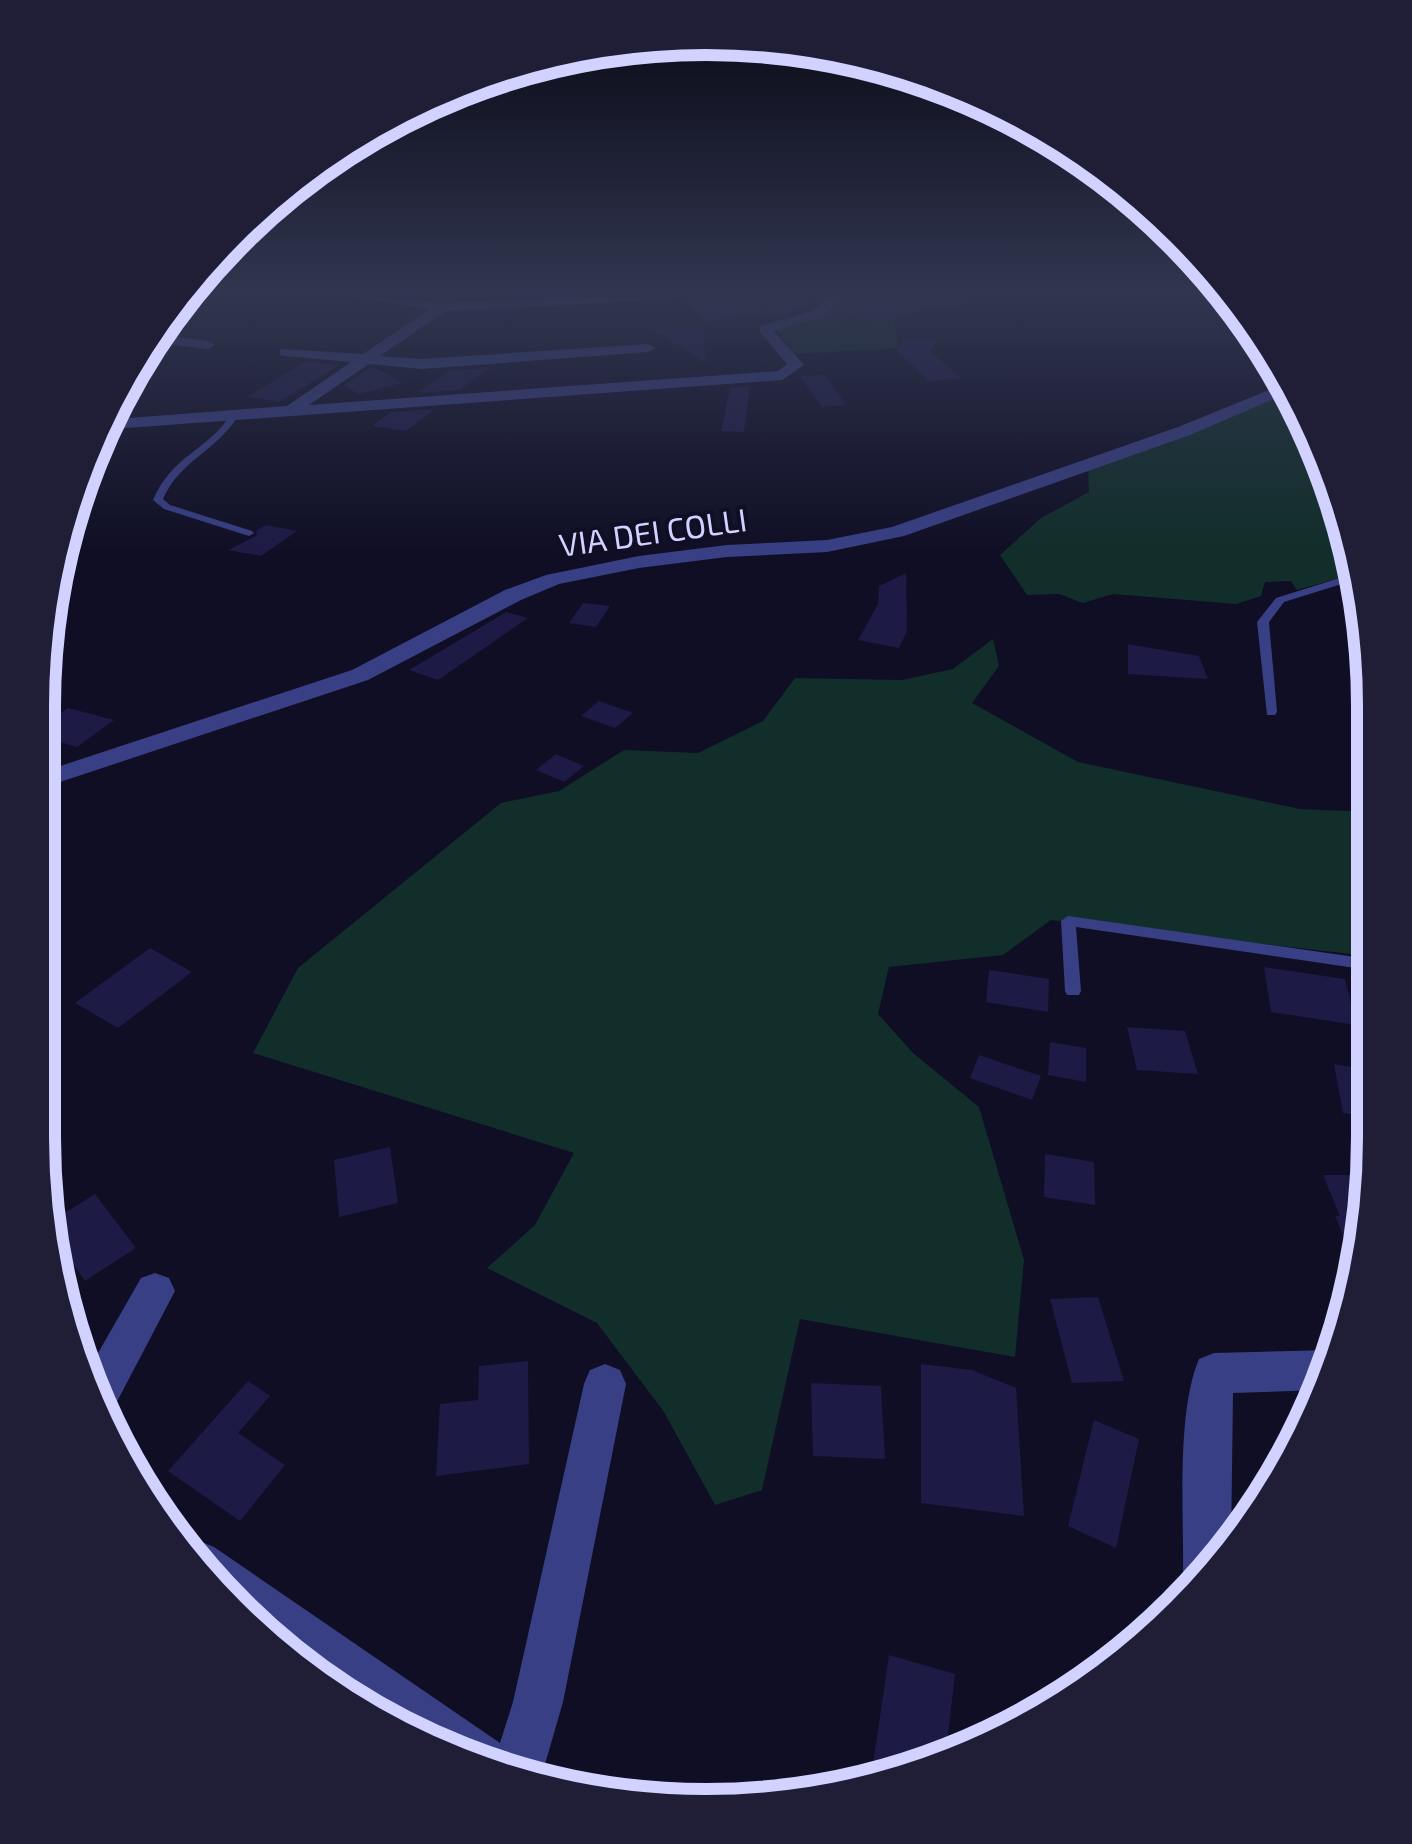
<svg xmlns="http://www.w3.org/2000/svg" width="1412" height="1844" font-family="'Exo 2',sans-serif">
<rect width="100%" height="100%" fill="#0f0e24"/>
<!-- green -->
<path fill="#112e2a" d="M846,295H970L961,305L894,315L898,348L795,354L774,327L807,320Z
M1290,391L1339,491L1358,573L1297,590L1291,581L1265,582L1261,596L1236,604L1113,594L1083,603L1059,594L1027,595L1000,555L1041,518L1089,492L1088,469Z
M993,639L999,666L972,703L1078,762L1300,809L1369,812V956L1051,920L1003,955L889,967L878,1014L913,1053L979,1107L1024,1260L1015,1357L800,1319L762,1490L715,1505L664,1412L597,1323L487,1268L535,1225L574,1153L253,1053L298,968L501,803L559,791L624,750L698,753L763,721L795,678L902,680L953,669Z"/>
<!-- building -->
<path fill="#1d1a46" d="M770,295H797L811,307L770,319L766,315L704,321L687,302Z
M875,295L912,299L892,319L845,323Z
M651,329H704L705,362Z
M906,337L937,340L930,351L961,378L929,381L897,351Z
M305,362L340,365L279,402L247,397Z
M370,368L378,369L402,383L358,394L344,385Z
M490,368L460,390L418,393L449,371Z
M825,375L846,405L822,407L800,376Z
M750,386L744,432L721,431L730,388Z
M435,409L406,431L372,426L391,412Z
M266,525L297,531L261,556L228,550L256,536L257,530Z
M906,573L907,631L899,648L858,640L878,604L879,586Z
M583,603L610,606L596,627L569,623Z
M506,612L528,618L438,680L409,670Z
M1128,644L1199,656L1208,679L1128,674Z
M599,701L633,713L615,728L581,716Z
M68,708L114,720L77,747L39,736V728Z
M556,754L584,766L564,782L536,770Z
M150,948L192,972L118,1028L75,1003Z
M1264,967L1345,979L1356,1025L1271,1012Z
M989,970L1049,979L1048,1012L986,1002Z
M1127,1027L1185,1031L1198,1074L1137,1070Z
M1050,1042L1086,1048V1082L1048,1075Z
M979,1055L1041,1076L1032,1100L970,1078Z
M1334,1064L1369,1070V1117L1343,1113Z
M390,1147L398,1203L339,1217L334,1160Z
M1045,1154L1094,1162L1095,1205L1044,1197Z
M1323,1175H1361L1369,1191V1226L1358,1270L1335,1216H1340Z
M95,1194L136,1248L85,1281L50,1231L49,1223Z
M1098,1297L1124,1381L1072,1383L1050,1299Z
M528,1361L529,1464L436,1476L440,1404L478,1400L479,1366Z
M921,1364L972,1370L1016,1388L1024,1516L921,1503Z
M248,1381L270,1396L238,1433L285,1465L240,1521L168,1471Z
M811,1383L881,1386L885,1459L813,1456Z
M1094,1420L1139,1439L1116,1548L1068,1526Z
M889,1655L955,1674L946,1753L870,1785Z"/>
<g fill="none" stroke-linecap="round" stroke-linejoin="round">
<!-- lane -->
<path fill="#383f84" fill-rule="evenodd" d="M231,414L238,416C217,451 180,460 163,499L170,505L252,531L254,533L249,536L164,509L153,500C173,454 208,451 231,414Z
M1359,576L1360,582H1348L1284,602L1269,622L1277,712L1275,715H1267L1257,622L1276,598L1343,577Z
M1068,916L1369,959V970L1076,927L1081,991L1079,995H1067L1065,991L1061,921Z
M38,977L55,986L57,990L55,994L49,996L38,991Z"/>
<!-- street -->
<path fill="#383f84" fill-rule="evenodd" d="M346,295L440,303L680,295L673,299L446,311L380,356L422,359L648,344L655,348L648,352L422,369L369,364L309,405L778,371L787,364L760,332V326L812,311L831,295H846L822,317L774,331L804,365L782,380L99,430L103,420L287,406L351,362L285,356L280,355V349L363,354L430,309Z
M154,334L208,341L215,345L208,349L149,342Z
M1286,383L1290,392L1190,435L904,536L827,552L727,557L639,568L559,584L521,600L368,680L39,789V773L352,670L505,590L546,575L639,556L727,545L827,540L892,527L1178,427Z
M155,1273L169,1278L175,1291L111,1413L104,1416L86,1374L141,1278Z
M1330,1350L1339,1353L1321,1390L1233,1393L1231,1548L1190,1594L1183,1577C1184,1516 1176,1413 1199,1359L1214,1353Z
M605,1364L620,1370L626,1384L563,1702L539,1785L375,1718L234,1611L184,1546L197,1540L214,1547L500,1743L513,1702L584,1384L590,1370Z"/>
<!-- secondary -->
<path fill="#6877ff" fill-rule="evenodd" d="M1208,295H1229L1235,301Z"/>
</g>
<!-- sky -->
<linearGradient id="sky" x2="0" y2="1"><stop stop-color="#080814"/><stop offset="0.53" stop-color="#313650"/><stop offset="1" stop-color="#313650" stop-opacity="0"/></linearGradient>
<rect width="1412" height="553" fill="url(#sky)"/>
<g text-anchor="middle" stroke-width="8" stroke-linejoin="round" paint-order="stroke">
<!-- far-street labels -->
<g font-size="32" fill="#d1d2ff" stroke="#0f0e24">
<text transform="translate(653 533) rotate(-8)" y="11">VIA DEI COLLI</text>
</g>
</g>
<!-- crop -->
<path d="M0 0H1412V1844H0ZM706 55H706A651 651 0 0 1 1357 706V1138A651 651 0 0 1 706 1789H706A651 651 0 0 1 55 1138V706A651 651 0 0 1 706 55Z" fill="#1f1e36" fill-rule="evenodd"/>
<path fill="none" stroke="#d1d2ff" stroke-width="12" d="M706 55H706A651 651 0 0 1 1357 706V1138A651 651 0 0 1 706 1789H706A651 651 0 0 1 55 1138V706A651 651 0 0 1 706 55Z"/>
</svg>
